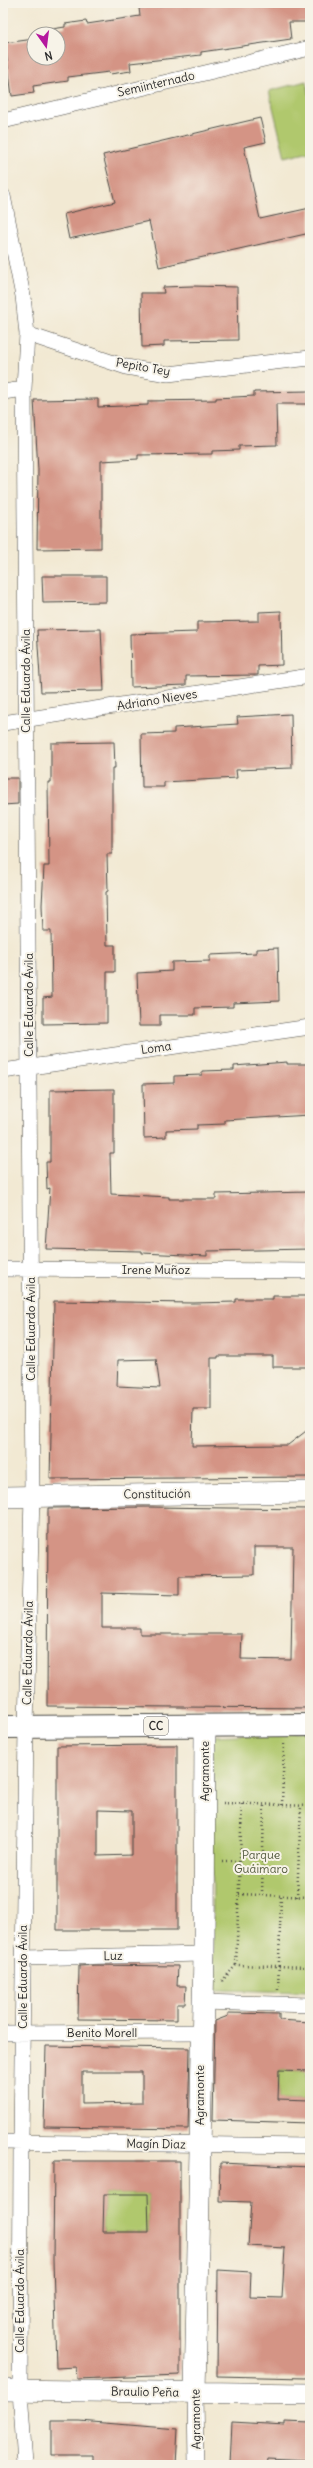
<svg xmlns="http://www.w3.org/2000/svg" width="313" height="2468" font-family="Delius,sans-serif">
<rect width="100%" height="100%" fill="#f7f3e8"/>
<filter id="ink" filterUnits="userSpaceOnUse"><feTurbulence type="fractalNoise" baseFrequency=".025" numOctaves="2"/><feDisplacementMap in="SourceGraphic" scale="8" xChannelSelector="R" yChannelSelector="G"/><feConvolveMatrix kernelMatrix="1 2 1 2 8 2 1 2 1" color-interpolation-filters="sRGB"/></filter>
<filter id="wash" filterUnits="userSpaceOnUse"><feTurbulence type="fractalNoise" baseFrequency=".012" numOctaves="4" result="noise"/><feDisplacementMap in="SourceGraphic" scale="16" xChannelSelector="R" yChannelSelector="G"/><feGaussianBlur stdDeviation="0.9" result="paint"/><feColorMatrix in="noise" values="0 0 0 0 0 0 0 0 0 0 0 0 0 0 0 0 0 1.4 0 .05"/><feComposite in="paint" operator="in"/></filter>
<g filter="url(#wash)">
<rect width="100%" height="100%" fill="#f2e9d3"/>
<!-- green -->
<path fill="#b0c86d" stroke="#6e7a4c" d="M306,81L310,98V151L285,157L269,91Z
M310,1732V1992L215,1990L213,1987L212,1736Z
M279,2070L307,2071L306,2100L278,2099Z
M104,2194H148L149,2232H103Z"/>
<g id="blocks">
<!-- building -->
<path fill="#d49485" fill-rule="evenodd" d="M185,3H310V22H289L291,39L201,52V55L130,63L131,71L110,74L109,72L68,77V81L33,86L34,93L12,96L5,43L34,39V58H58V34H39V31L65,27V24L86,21L87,24L140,16L139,8Z
M260,118L266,142L244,147L260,219L310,208V233L159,267L149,221L69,239L64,214L115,202L103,155Z
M192,286L237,287L238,340L164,341V346L142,347L141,293H164L163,287Z
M310,391V404H276L277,445L239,446V450L212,451V454L138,455V459L101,461V548L37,549L38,470L34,400L98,399V407L148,405V401L216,400V398L254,396V392Z
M42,576H106V602L43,603Z
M281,611L282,665L258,666V675L186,676V685L131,687L130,634L197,632V622L259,621V612Z
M101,629L104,691L41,692L37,630Z
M291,714L292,768L236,770L237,778L164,782V787H142L141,734L174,733V728L238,724L237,717Z
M114,742L115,768H112V854H107L108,891L106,892L107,945H115V972H107V1023L43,1024V998L52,997L51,931H43L42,905L44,866H49L48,782H51V743Z
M3,778H18V804L3,805Z
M278,948L279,1001L233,1003V1007L195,1008V1015H160V1026H139L137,973L172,971V962L210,961V955L256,953V949Z
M287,1062V1064H310V1115L225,1120V1124L197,1125V1129L166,1130V1137L144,1138L143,1084L174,1083V1076L202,1075V1071L234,1070V1066Z
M114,1089V1153H110L111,1194L169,1197V1199H216V1194L310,1192V1249L207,1251V1256L142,1253V1251L46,1249L50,1188L47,1189L46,1162H50V1090Z
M273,1296H310V1367H273V1356H218V1358H211V1409H193L192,1446L288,1445L310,1428V1477L50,1479L54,1301L193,1303L236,1302V1299H273ZM156,1359L160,1388L117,1386L118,1360Z
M148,1507L310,1509V1708L47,1706L48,1508ZM254,1547H293L291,1660L241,1659L242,1634H140V1628H102V1593L179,1595V1576L254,1575Z
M167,1745H177V1930H57V1746ZM98,1810L132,1811V1855L98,1856Z
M95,1965L178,1966L177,1986H186L185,2004H177V2020L78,2019L79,1966Z
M228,2013L279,2014V2020L310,2022V2071L279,2070L278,2099L310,2100V2123L213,2120L215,2021L228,2016Z
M46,2046L190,2048L188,2129L44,2127ZM82,2072H142V2103L82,2104Z
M54,2161H180V2375L77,2379L76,2367L56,2368L53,2260ZM104,2194H148L149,2232H103Z
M220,2163L310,2167V2374L305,2378L217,2376L218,2270L251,2272L250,2297L282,2298L285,2248L248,2246L251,2202L219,2201Z
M52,2421H80L178,2429L176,2465H93V2455H52Z
M232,2422L285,2425V2422L310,2423V2460L267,2458L266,2465H230Z"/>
</g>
</g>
<g filter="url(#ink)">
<use href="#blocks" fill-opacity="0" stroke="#494844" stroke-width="1"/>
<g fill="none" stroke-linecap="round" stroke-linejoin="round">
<!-- street casing -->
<g stroke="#494844" stroke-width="16">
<path id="street" d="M3,121L310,48
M3,196L23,296L27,334L24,389L32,1496L26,1726L21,2142L20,2390L25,2465
M27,334L126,367L168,374L310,358
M3,392L24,389
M3,723L310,676
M3,1071L310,1027
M3,1269L310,1271
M23,1958L204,1954
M202,2002L310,2005
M3,2033L201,2032
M3,2142L310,2146
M195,2393L196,2465"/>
</g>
<!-- secondary casing -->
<g stroke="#494844" stroke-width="22">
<path id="secondary" d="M3,1497L310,1492
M3,2390L310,2394
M195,2393L204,1954L205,1725"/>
</g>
<!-- highway casing -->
<g stroke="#494844" stroke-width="24">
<path id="highway" d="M3,1727L310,1725"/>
</g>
<!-- path -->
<path stroke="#494844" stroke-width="2.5" stroke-dasharray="1 3" stroke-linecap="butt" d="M223,1803L310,1806
M242,1804L236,1965L310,1967
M282,1805L284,1743
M222,1861H240
M239,1894L310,1897
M262,1895L264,1804
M297,1897L301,1806
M222,1981L236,1965
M278,1990L281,1896"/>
<!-- street -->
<use href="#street" stroke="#fff" stroke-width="15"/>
<!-- secondary -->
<use href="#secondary" stroke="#fff" stroke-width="21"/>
<!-- highway -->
<use href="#highway" stroke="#fff" stroke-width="22"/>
</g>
</g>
<g text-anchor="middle" stroke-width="4" stroke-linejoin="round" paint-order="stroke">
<!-- shield labels -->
<rect fill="#f7f3e8" stroke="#686764" stroke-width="1" x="144" y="1717" width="24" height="18" rx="3"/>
<g font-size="11" font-weight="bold" fill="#2b2b2b">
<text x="156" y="1730">CC</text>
</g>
<!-- street labels -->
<g font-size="12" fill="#2b2b2b" stroke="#f7f3e8">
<text transform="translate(156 84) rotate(-13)" y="4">Semiinternado</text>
<text transform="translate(143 367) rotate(10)" y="4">Pepito Tey</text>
<text transform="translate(26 681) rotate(-90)" y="4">Calle Eduardo Ávila</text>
<text transform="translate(157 700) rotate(-9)" y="4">Adriano Nieves</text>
<text transform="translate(29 1005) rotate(-90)" y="4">Calle Eduardo Ávila</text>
<text transform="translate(156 1048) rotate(-8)" y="4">Loma</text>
<text x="156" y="1274">Irene Muñoz</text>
<text transform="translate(31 1329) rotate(-90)" y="4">Calle Eduardo Ávila</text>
<text transform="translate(157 1494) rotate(-1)" y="4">Constitución</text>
<text transform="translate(28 1653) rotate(-89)" y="4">Calle Eduardo Ávila</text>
<text transform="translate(205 1771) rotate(-90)" y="4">Agramonte</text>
<text transform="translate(113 1956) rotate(-1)" y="4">Luz</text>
<text transform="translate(23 1977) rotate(-90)" y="4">Calle Eduardo Ávila</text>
<text x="102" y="2037">Benito Morell</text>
<text transform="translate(200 2095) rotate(-90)" y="4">Agramonte</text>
<text transform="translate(156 2144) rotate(1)" y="4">Magín Diaz</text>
<text transform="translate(20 2301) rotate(-90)" y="4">Calle Eduardo Ávila</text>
<text transform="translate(145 2392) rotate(1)" y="4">Braulio Peña</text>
<text transform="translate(196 2419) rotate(-91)" y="4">Agramonte</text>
</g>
<!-- park labels -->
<g font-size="12" fill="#535a3f" stroke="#f7f3e8">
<text x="261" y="1859">Parque<tspan x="261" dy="14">Guáimaro</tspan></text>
</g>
</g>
<!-- margin -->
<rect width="313" height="2468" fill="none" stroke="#f7f3e8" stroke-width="16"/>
<!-- north arrow -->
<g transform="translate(46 46) rotate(166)"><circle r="19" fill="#f7f3e8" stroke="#a5a39c"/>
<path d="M0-3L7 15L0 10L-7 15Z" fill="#b5179e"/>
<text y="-6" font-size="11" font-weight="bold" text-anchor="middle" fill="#2b2b2b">N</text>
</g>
</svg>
